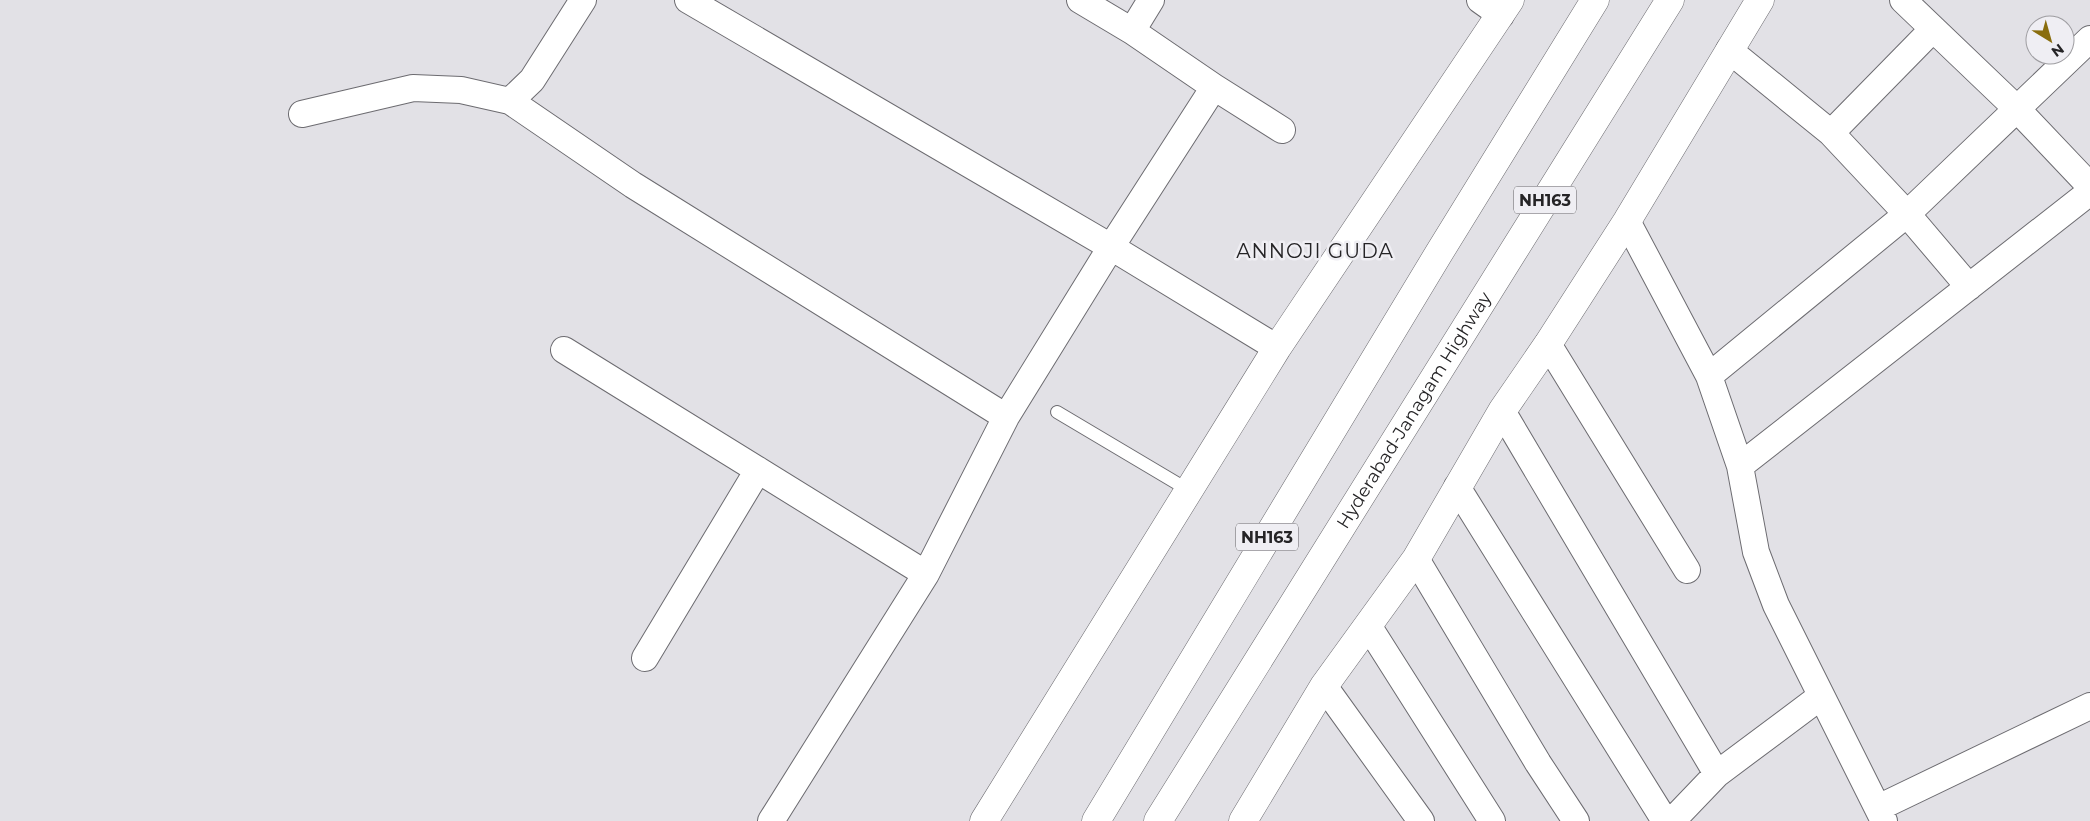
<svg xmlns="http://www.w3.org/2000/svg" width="2090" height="821" font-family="Montserrat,sans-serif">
<rect width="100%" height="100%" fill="#e2e1e6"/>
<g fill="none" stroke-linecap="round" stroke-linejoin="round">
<!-- service casing -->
<g stroke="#6c6b70" stroke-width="14">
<path id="service" d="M1057,412L1190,491"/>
</g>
<!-- minor casing -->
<g stroke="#6c6b70" stroke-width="28">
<path id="minor" d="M688,0L1111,247L1277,348
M1480,0L1501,15
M1903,0L2016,108L2090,186
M1932,30L1831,133L1907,214L1969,287
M1132,31L1151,0
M1729,50L1831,133
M1214,87L1282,130
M510,101L532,80L583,0
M302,114L413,88L461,90L510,101L633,185L1006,417
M1627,221L1709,376L1740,466L1756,552L1776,605L1884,821
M1548,344L1687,570
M564,350L926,574
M1709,376L1907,214L2090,39
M1502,411L1717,774
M1740,466L2090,192
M1457,487L1665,821
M1416,559L1538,763L1576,821
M1369,627L1492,821
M645,658L758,470
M1324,686L1421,821
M1878,808L2090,706
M771,821L926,574L1006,417L1111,247L1214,87L1132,31L1080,0
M1672,821L1717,774L1820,697"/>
</g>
<!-- tertiary casing -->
<g stroke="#6c6b70" stroke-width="29">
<path id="tertiary" d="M984,821L1277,348L1510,0
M1243,821L1324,686L1416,559L1502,411L1548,344L1627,221L1760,0"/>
</g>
<!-- trunk casing -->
<g stroke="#6c6b70" stroke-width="29">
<g id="trunk">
<path d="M1096,821L1439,253L1595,0"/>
<path id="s1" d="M1158,821L1670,0"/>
</g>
</g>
<!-- service -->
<use href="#service" stroke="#fff" stroke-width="12"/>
<!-- minor -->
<use href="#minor" stroke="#fff" stroke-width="26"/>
<!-- tertiary -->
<use href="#tertiary" stroke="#fff" stroke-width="28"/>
<!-- trunk -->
<use href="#trunk" stroke="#fff" stroke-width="28"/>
</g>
<g text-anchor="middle" stroke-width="5" stroke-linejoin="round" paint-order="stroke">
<!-- shield labels -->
<g fill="#efeef3" stroke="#626164" stroke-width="1">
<rect x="1514" y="186.5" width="62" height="27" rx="4"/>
<rect x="1236" y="523.5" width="62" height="27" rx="4"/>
</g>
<g font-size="16" font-weight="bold" fill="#252426">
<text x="1545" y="206">NH163</text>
<text x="1267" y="543">NH163</text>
</g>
<!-- street labels -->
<g font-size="18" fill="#252426" stroke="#efeef3">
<text dy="6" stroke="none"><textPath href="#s1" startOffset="484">Hyderabad-Janagam Highway</textPath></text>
</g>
<!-- quarter labels -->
<g font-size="20" letter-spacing="1" fill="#252426" stroke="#efeef3">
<text x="1315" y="258">ANNOJI GUDA</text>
</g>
</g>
<!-- north arrow -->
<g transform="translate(2050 40) rotate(143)"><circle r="24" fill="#efeef3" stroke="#9e9da1"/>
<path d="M0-4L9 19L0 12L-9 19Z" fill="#896d0d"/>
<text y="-8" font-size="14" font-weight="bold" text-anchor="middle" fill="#252426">N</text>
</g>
</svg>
